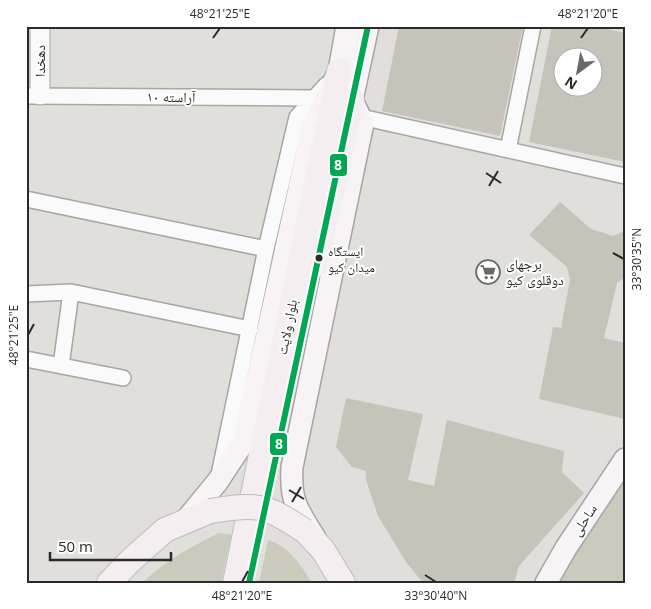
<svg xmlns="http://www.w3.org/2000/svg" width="651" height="609" font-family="'Open Sans','Noto Naskh Arabic',sans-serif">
<rect width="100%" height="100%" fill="#e1dfdc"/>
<!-- green -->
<path fill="#cacbbd" d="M625,476V583H557L574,550Z
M219,533L234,535L228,550L221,583H142C165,561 190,547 219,533Z
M268,540C291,548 299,563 312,583H259Z"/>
<!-- building -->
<path fill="#c6c3ba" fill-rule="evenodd" d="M399,26H523L500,136L382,111Z
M552,26H593L625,33V162L529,142ZM564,58H594V88H564Z
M560,202L591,229L613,236L625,231V277L617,283L604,338L625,343V419L539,399L553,327L561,328L570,280L567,267L529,235Z
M346,398L423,414L408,480L434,486L447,420L564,451L562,472L584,493L519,566L514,583H423L406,562L378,516L366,480V471L352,467L336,447Z"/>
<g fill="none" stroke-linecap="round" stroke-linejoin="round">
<!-- minor casing -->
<g stroke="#a7a6a4" stroke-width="18">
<path id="minor" d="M26,96L315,98
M361,117L625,176
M508,150L533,26
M26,199L266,249
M26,294L71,292L250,329
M26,359L123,378
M61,366L71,292
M220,470L266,249L297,117L326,85"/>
</g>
<!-- tertiary casing -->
<g stroke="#a7a6a4" stroke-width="21">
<path id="tertiary" d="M40,26V95"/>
</g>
<!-- secondary casing -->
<g stroke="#a7a6a4" stroke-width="24">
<path id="secondary" d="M186,520L218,481L243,443L313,125L339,71L347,26
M315,538C297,509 290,501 292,467L363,123L352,100L368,26
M546,583L566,548L625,459"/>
</g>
<!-- primary casing -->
<g stroke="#bebdbb" stroke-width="26">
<path id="primary" d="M316,265L352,100
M305,531L323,550L343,583
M109,583L130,561L165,530L210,511
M235,583L339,71"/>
</g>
<!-- minor -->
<use href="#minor" stroke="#fafafa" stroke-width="15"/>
<!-- tertiary -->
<use href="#tertiary" stroke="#fafafa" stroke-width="19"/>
<!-- secondary -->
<use href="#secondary" stroke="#f8f4f5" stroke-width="21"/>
<!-- primary -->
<use href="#primary" stroke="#f5eef0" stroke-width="24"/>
<!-- primary-bridge casing -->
<g stroke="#bebdbb" stroke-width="26" stroke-linecap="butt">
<path id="primary-bridge" d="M210,511C225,509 244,505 260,508C276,511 292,523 305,531"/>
</g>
<!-- primary-bridge -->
<use href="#primary-bridge" stroke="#f5eef0" stroke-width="24"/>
<!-- bus-1 casing -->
<g stroke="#fff" stroke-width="10">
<path id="bus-1" d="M249,583L368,26"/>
</g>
<!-- bus-1 -->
<use href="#bus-1" stroke="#00a651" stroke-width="6"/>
</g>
<!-- ticks -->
<path fill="none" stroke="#2a2a28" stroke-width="2" d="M213,38L220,28M581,38L588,28M486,173L501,183M489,186L498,171M613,253L624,259M28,335L34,324M289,490L304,499M292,502L301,487M425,575L436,582M242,582L248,571"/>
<!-- icons -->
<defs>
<g id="supermarket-ring" transform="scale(1.25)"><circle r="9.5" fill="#fff" stroke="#6a6967" stroke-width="1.5"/><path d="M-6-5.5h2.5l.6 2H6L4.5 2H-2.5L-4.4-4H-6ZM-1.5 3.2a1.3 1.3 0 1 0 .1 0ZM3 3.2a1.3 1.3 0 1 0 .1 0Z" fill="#6a6967"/></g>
</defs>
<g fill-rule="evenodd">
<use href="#supermarket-ring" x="488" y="272"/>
</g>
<!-- markers -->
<circle fill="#2a2a28" stroke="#fff" stroke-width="2" cx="319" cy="258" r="4.5"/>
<g text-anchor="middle" stroke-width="4" stroke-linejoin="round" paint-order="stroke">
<!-- bus labels -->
<g font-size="13" fill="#2a2a28" stroke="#fff" text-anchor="start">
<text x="328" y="256">ایستگاه<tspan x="328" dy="16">میدان کیو</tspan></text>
</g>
<!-- street labels -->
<g font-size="14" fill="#2a2a28" stroke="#fff">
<text transform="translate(40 61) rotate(-90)" y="5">دهخدا</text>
<text transform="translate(171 97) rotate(1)" y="5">آراسته ۱۰</text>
<text transform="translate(287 327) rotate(-79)" y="5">بلوار ولایت</text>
<text transform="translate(584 520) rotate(-57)" y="5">ساحلی</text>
</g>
<!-- poi labels -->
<g font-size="14" fill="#2a2a28" stroke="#fff" text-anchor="start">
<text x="506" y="269">برجهای<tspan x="506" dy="16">دوقلوی کیو</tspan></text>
</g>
</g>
<g stroke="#fff" stroke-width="2">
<rect x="329" y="153" width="19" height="24" rx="5" fill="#00a651"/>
<rect x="269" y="432" width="19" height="24" rx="5" fill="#00a651"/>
</g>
<g font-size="14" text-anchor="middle" font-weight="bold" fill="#fff">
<text x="338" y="170">8</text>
<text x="279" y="449">8</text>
</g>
<!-- border -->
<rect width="651" height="609" fill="none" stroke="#ffffff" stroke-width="55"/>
<!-- north arrow -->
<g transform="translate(578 72) rotate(212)"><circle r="24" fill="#ffffff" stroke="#aaaaa9"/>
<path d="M0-4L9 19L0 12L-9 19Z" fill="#6a6967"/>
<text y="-8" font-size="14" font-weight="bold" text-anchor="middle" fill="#2a2a28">N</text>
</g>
<!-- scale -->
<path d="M50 552v8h121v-8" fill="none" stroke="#2a2a28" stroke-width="2.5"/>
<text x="58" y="552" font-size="15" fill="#2a2a28" stroke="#ffffff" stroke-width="4" paint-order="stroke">50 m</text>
<rect x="28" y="28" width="596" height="554" fill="none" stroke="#2a2a28" stroke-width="2"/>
<g font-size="12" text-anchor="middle" fill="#2a2a28">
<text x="220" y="18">48°21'25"E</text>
<text x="588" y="18">48°21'20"E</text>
<text transform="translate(637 259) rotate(-90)" y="4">33°30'35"N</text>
<text transform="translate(14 335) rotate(-90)" y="4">48°21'25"E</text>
<text x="242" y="600">48°21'20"E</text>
<text x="436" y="600">33°30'40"N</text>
</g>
</svg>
